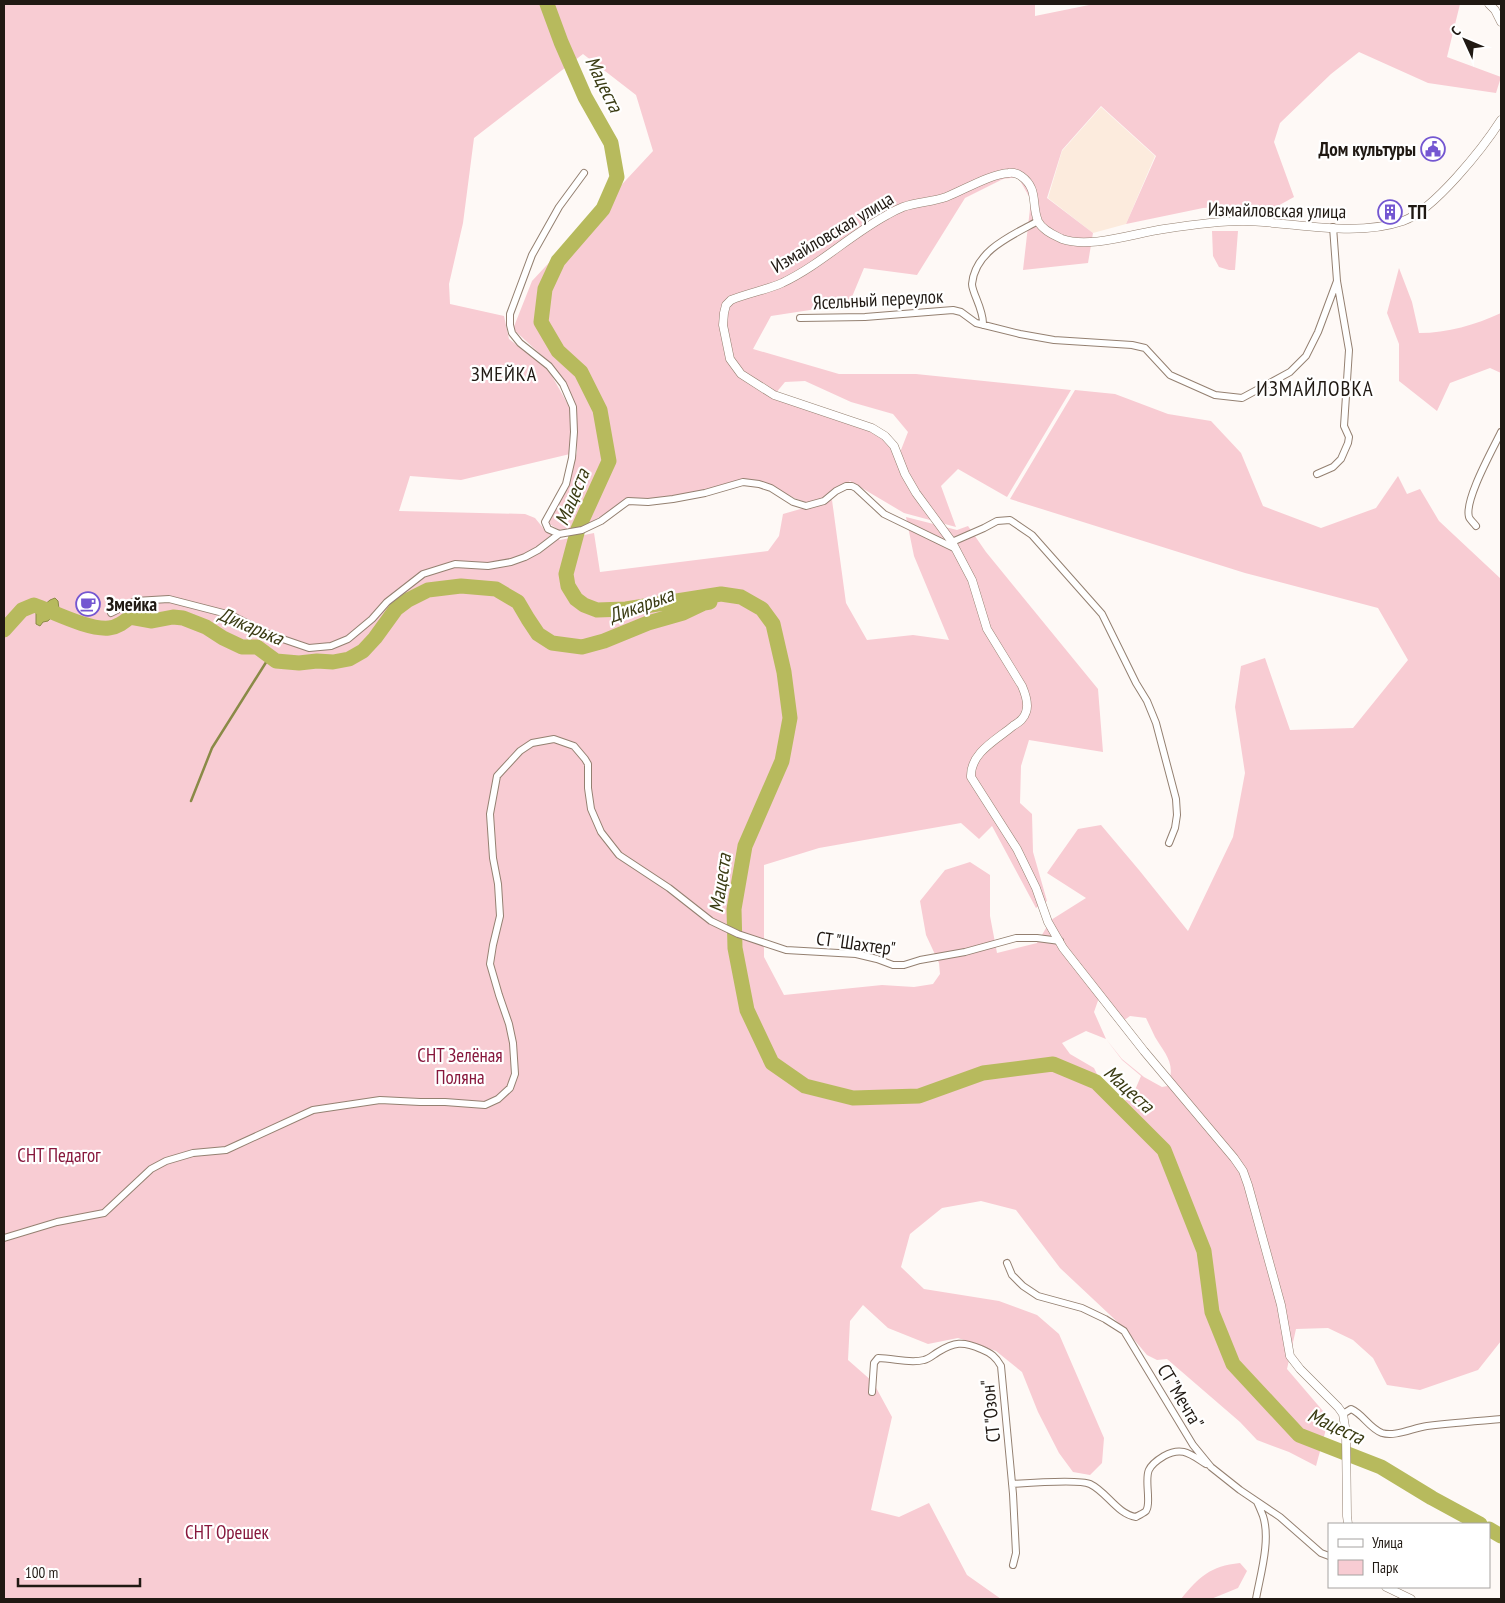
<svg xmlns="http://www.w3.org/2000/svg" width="1505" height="1603" font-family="'PT Sans Narrow',sans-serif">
<rect width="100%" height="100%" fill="#fef9f6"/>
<!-- built -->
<path fill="#fcebdd" d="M1101,107L1155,156L1126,224L1093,233L1048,198L1062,151Z"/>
<!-- green -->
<path fill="#f8ccd3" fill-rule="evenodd" d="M4,4H1035V16L1094,4H1460L1447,57L1501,77L1496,93L1428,83L1359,52L1331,74L1280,123L1274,142L1294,197L1274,208L1240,206L1203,208L1126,224L1156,156L1101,106L1062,150L1047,198L1093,233L1088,263L1023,270L1031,200L1018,177L1003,179L965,198L917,275L864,268L849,304L771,316L753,349L839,374H916L1071,390L1007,497L958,469L941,486L956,527L904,513L850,481L832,495L808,503L794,498L768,484L748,482L699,497L616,507L583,527L559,530L548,523L568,484L577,452V407L550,363L513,329L532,281L653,151L636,95L583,54L474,138L463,223L449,284L450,304L504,316L509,339L548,369L570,408V454L461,480L410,476L399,511L525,514L535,518L544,529L560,540L594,533L600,572L768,551L779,536L783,514L832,500L846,603L867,640L913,635L949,640L914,556L906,517L957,530L968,526L986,552L1098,689L1103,752L1029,740L1021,766L1020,803L1032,814L1033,852L1047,901L1036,908L992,826L979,839L961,823L819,848L764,865V957L784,995L882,985L914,987L933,984L940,974L939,963L926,935L920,901L945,870L970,862L990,875V916L997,953L1037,943L1051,920L1086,898L1047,873L1078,829L1101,825L1139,870L1188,931L1233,837L1245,773L1235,707L1241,666L1265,658L1290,730L1353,728L1408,660L1378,608L1245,573L1010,499L1075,390L1115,394L1168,414L1211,421L1241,453L1263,506L1321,528L1376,508L1398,476L1407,494L1420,489L1439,521L1501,579V1341L1478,1370L1420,1390L1387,1385L1373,1358L1353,1340L1328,1328L1296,1329L1287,1369L1329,1418L1316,1466L1289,1452L1257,1440L1240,1422L1167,1359L1157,1360L1147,1355L1125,1329L1060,1268L1016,1210L981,1201L942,1208L910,1234L901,1267L924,1289L999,1301L1037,1315L1059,1334L1104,1438L1102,1463L1090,1475L1073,1472L1059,1453L1038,1412L1022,1372L996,1351L958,1338L928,1344L888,1328L863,1305L850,1321L848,1360L873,1382L892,1417L871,1510L899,1517L929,1503L967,1575L1001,1599H4ZM805,381L851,402L893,414L908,432L899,455L885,436L775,394L785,382ZM1100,995L1173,1085L1162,1087L1144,1077L1122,1059L1106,1039L1094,1012ZM1130,1016L1146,1018C1149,1024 1152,1031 1155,1037C1163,1051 1174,1061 1170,1078L1123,1021ZM1086,1031L1106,1039L1122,1060L1141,1076L1132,1097L1122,1102L1099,1078L1094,1068L1070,1054L1062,1043Z
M1212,231H1238L1235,270H1229L1219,267L1213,256Z
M1399,268L1412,302L1419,333C1448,333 1475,325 1501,313V373L1490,368L1450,383L1437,411L1399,381V344L1387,313Z
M1240,1563L1247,1571L1238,1588L1211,1599H1181C1199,1577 1210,1566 1240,1563Z"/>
<!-- water -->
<path fill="#b7ba5d" stroke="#8a8a47" d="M55,598L58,601L59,609L48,621L43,622L40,626L36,624V612L50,600Z"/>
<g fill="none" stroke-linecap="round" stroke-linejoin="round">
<!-- stream -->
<path stroke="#8a8a47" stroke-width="2.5" d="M191,801L212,748L270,656"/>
<!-- river -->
<path stroke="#b7ba5d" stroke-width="15" d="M547,4L561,42L585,97L611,143L617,177L603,209L558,261L545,289L541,322L558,351L581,372L600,410L609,461L578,529L566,574L568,586L576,599L584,605L597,610L626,609L721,594L741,597L762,609L773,624L784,672L790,718L782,761L745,846L734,909L735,948L747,1010L772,1063L805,1086L853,1098L919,1096L983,1073L1053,1064L1096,1082L1164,1150L1204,1251L1212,1312L1233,1364L1299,1435L1381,1467L1432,1498L1480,1524
M4,630L22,610L34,605C54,612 88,630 109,628C118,627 124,622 130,617L152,621L173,617L183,618L206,627L223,638L242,647H257L276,661L299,663L317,661L333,662L349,659L363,651L375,638L396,609L408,600L428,590L461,586L496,589L518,602L528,619L538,634L552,643L582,647L604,641L648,623L683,613L704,603L710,602
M1489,1529L1501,1536"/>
<!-- minor casing -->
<g stroke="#948071" stroke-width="8">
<path id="minor" d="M800,318L865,317L953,310L961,312L976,323L1020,334L1054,340L1132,345L1145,348L1170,375L1215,395L1242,398L1290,372L1306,356L1318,332L1337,281
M983,325C984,310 972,293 972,284C975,250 1013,235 1038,221
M1317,474L1333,467L1341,459L1348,443L1349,437L1344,426L1349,350L1337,281L1333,227
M1476,526C1474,523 1470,520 1469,517C1464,500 1493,449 1501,432
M559,534L548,529L545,522L566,484L572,458L574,432L573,407L563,384L549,366L520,343L512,333L510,325V314L532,255L559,207L584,173
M952,542L984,528L997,521L1010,520L1032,535L1102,614L1136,683L1147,701L1156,723L1176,799L1177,815L1175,828L1169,843
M111,613L135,601L169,599L231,615L268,634L309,648L331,646L348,639L372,619L387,602L423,574L455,564L488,566L511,562L525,557L538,550L559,534L582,530L601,521L628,501L648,502L673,499L705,493L743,482L759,484L771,488L793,502L806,506L824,501L836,491L846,486H852L856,488L884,514L956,549
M4,1238L57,1222L104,1213L151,1169L166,1161L193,1153L226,1150L313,1110L380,1100L420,1102H445L485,1105L498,1099L510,1088L515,1074L513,1043L509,1024L499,995L490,964L493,945L500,916L498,884L493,858L490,814L497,776L520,751L532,743L554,739L574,746L585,759L588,764V788L591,809L601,832L619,855L669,888L711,921L738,934L786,950L856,954L877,959L893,965H904L920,960L965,952L1016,938H1037L1060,941
M1007,1263L1012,1275L1023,1286L1038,1296L1082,1308L1105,1319L1124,1331L1193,1445L1211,1467L1240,1490L1280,1517L1321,1553L1329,1556
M872,1392L874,1363L878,1358C894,1358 909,1364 924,1360C929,1359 933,1355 938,1352C954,1342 963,1341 981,1349C991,1353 996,1357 1001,1366L1013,1494L1016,1553L1013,1565
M1343,1414L1351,1409C1363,1414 1369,1428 1382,1433C1395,1437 1413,1428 1427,1426C1452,1423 1477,1421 1501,1419
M1012,1484C1027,1483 1079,1479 1090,1484C1107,1492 1117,1514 1136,1517C1139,1515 1144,1513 1146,1511C1149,1506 1148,1501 1148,1495C1147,1474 1144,1468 1164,1456C1182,1446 1190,1454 1206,1464
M1256,1599C1260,1576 1271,1540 1263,1516C1261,1511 1259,1506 1257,1502"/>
</g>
<!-- tertiary casing -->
<g stroke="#948071" stroke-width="9">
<path id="tertiary" d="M1489,4L1495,10L1501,22
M1348,1524L1347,1516L1346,1433L1343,1414L1338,1407L1300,1369L1290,1356L1281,1305L1248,1185L1243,1171L1234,1158L1144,1051L1063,948L1048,922L1036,888L1017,849L971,777C970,753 996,740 1013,726C1019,722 1024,719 1026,712C1029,704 1025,693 1022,686L987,629L972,580L952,542L916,493L905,474L894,446L885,436L872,428L774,395L741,374L730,359L723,325L724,313L726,305L731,300C748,293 766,290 782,283C820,265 850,235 887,215C892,212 898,209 903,207C917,202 932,202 946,197C964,190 990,174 1009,173C1013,172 1018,174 1021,176C1039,189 1031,204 1038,221C1042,230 1054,235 1062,239C1090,249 1135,233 1164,229C1190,225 1217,221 1243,221C1295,222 1353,238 1403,221C1434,210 1483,148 1501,120
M1386,1587L1411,1599"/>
</g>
<!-- minor -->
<use href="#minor" stroke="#fff" stroke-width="6"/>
<!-- tertiary -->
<use href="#tertiary" stroke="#fff" stroke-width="8"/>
</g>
<!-- icons -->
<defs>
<g id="civic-ring" transform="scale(1.25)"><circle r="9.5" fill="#fff" stroke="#7457d1" stroke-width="1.5"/><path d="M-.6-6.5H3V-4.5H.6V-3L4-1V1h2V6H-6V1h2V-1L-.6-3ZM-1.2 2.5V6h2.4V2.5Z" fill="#7457d1"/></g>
<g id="building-ring" transform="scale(1.25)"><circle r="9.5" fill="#fff" stroke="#7457d1" stroke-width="1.5"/><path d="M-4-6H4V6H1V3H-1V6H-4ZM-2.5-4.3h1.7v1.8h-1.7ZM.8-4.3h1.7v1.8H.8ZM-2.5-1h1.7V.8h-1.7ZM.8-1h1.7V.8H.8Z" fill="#7457d1"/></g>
<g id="cafe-ring" transform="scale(1.25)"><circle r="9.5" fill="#fff" stroke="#7457d1" stroke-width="1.5"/><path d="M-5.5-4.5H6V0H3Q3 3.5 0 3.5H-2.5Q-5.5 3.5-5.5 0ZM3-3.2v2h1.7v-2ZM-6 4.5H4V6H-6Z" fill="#7457d1"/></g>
</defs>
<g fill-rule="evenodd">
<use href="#civic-ring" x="1433" y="149"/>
<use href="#building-ring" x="1390" y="212"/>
<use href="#cafe-ring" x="88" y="604"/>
</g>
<g text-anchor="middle" stroke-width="4.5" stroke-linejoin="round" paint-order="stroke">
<!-- poi labels -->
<g font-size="19" font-weight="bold" fill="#201913" stroke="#fff" text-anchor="start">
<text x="1416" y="156" text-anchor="end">Дом культуры</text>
<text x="1408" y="219">ТП</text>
<text x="106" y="611">Змейка</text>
</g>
<!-- street labels -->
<g font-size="19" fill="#201913" stroke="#fff">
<text transform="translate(1277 210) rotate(1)" y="7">Измайловская улица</text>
<text transform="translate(832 232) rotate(-31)" y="7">Измайловская улица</text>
<text transform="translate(878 299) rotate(-3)" y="7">Ясельный переулок</text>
<text transform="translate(856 943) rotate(8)" y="7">СТ "Шахтер"</text>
<text transform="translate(1181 1396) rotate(59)" y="7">СТ "Мечта"</text>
<text transform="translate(990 1411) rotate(-96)" y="7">СТ "Озон"</text>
</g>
<!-- park labels -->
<g font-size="19" fill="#87173c" stroke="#fff">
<text x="460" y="1062">СНТ Зелёная<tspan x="460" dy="22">Поляна</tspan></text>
<text x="59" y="1162">СНТ Педагог</text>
<text x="227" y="1539">СНТ Орешек</text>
</g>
<!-- water labels -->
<g font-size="20" font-style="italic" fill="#3a3b13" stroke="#fff">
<text transform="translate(604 84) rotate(64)" y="7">Мацеста</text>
<text transform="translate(572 497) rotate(-67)" y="7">Мацеста</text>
<text transform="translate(641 605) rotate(-20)" y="7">Дикарька</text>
<text transform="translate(251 626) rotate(23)" y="7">Дикарька</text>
<text transform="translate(720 883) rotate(-82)" y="7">Мацеста</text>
<text transform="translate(1129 1089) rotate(42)" y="7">Мацеста</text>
<text transform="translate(1336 1426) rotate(25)" y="7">Мацеста</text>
</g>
<!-- neighbourhood labels -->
<g font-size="20" letter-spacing="1" fill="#201913" stroke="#fff">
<text x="504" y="381">ЗМЕЙКА</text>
</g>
<!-- quarter labels -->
<g font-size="21" letter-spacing="1" fill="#201913" stroke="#fff">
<text x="1315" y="396">ИЗМАЙЛОВКА</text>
</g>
</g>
<!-- border -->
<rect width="1505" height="1603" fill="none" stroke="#201913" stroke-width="10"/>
<!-- legend -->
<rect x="1328" y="1523" width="162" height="65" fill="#ffffff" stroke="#a6a3a1"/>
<rect x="1338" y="1539" width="25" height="8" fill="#ffffff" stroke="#a6a3a1"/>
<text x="1372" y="1548" font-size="15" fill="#201913">Улица</text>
<rect x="1338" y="1560" width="25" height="15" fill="#f8ccd3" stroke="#a6a3a1"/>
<text x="1372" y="1573" font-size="15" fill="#201913">Парк</text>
<!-- north arrow -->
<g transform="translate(1465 40) rotate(314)" stroke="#ffffff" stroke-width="4" paint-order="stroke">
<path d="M0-4L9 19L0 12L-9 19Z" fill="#201913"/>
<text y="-8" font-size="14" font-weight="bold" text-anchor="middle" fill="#201913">С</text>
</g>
<!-- scale -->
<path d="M18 1578v8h122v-8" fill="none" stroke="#201913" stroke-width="2.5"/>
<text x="25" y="1578" font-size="15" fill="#201913" stroke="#ffffff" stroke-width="4" paint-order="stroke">100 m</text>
</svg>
